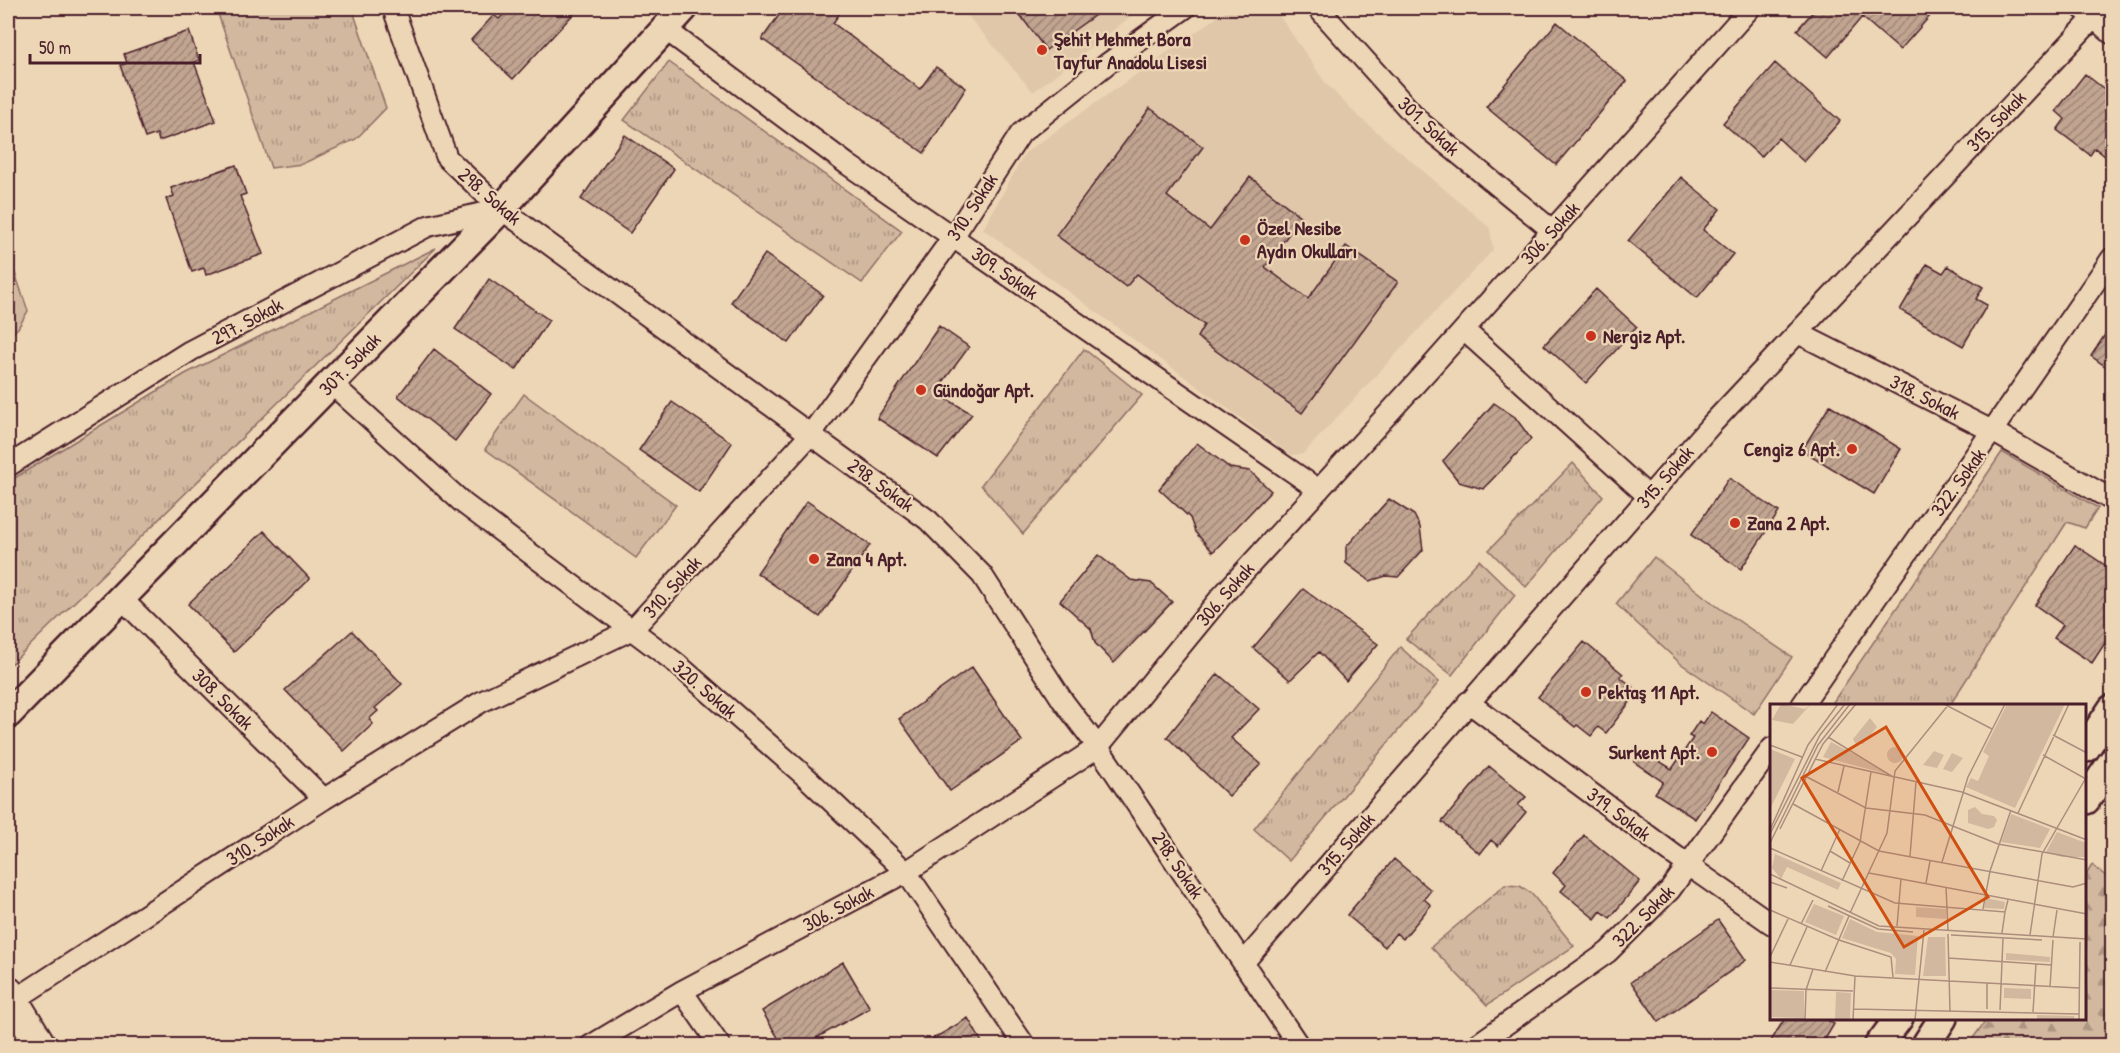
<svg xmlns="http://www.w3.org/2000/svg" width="2120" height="1053" font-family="'Patrick Hand',sans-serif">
<defs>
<pattern id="grass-tufts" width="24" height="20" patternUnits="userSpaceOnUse" patternTransform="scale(1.5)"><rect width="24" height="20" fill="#d2b89f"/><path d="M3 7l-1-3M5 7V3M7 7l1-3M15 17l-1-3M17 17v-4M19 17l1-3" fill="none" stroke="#ac9582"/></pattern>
<pattern id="forest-firs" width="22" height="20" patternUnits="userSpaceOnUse" patternTransform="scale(1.5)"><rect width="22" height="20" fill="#d2b89f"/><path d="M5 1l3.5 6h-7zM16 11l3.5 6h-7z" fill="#ac9582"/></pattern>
<pattern id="building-hatch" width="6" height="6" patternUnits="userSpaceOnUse" patternTransform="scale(1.5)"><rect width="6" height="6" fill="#c1a591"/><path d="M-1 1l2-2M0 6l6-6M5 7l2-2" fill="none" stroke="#9f8677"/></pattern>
</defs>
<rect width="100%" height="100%" fill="#edd6b5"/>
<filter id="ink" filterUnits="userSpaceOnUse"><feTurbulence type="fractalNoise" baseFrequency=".0167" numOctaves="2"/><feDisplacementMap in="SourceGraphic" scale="12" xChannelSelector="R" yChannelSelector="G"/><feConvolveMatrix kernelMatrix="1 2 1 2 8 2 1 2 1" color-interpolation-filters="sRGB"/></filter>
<g filter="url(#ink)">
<!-- built -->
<path fill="#e0c7aa" d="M961,8H1142L1033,92Z
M1230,8H1274L1327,85L1356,114L1490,228L1493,250L1303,454L1291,455L983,229L1025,153Z"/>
<!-- grass -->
<path fill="url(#grass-tufts)" stroke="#8e6c65" stroke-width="1.5" d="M216,8H352L386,108L356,139L302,164L271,168Z
M669,62L902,231L862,283L624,120Z
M436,248L8,667V482L185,374Z
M8,253L28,311L18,328L8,337Z
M1084,349L1142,395L1023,534L981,485Z
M524,394L676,505L636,558L485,449Z
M2002,452L2098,508L2085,528L2067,522L1950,705H1831Z
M1573,463L1603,496L1526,587L1489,550Z
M1654,557L1718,607L1792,657L1754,714L1680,663L1616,604Z
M1479,560L1515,595L1452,675L1406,639Z
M1400,647L1439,682L1289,861L1254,829Z
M1505,885L1520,886L1531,893L1574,946L1487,1005L1431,947Z"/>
<!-- forest -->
<path fill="url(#forest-firs)" stroke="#8e6c65" stroke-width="1.5" d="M2092,865L2112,881V1045H1968L1987,1019L2086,1018V875Z"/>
<!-- building -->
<path fill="url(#building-hatch)" stroke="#4a1f2b" stroke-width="1.5" d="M510,8H579L513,79L471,40L494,15L499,19Z
M784,8H843L833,23L920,89L936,67L966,88L924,153L762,39Z
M1015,8H1105L1046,50Z
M1816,8H1937L1900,50L1862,17L1828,57L1797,30Z
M1557,22L1627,81L1556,165L1486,107Z
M189,31L199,60L194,62L216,121L159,141L157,134L145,138L120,65L127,63L124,54Z
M1775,63L1840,121L1804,162L1778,138L1761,157L1723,123Z
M2085,74L2112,95V162L2095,148L2090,155L2057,130L2065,119L2056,111Z
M1150,108L1203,147L1167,196L1210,230L1250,177L1301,217L1265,267L1308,299L1346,246L1398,282L1302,413L1197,337L1204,325L1137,274L1126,287L1056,235Z
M625,135L674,169L630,233L581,199Z
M236,165L246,194L240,196L263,254L206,275L204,268L192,272L166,199L174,196L171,188Z
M1681,177L1720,209L1703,230L1733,254L1697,298L1628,241Z
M765,254L823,295L789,343L731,302Z
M1927,264L1943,273L1948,266L1983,287L1976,299L1987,305L1963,346L1900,310Z
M489,279L549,320L516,370L455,329Z
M1596,289L1637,327L1586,383L1544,345Z
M2112,324V371L2091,356Z
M939,326L969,347L943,382L947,399L972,414L938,458L877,418Z
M434,349L491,394L455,441L398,396Z
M672,402L732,443L699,492L639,450Z
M1494,403L1515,417L1531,439L1483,489L1459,482L1443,461Z
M1830,405L1901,449L1874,494L1802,450Z
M1197,443L1230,468L1250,471L1271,491L1213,552L1195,532L1190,518L1159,489Z
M1729,478L1779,512L1741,569L1691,535Z
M1389,499L1414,515L1420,527L1423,550L1398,577L1386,576L1370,581L1346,563V547Z
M807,501L870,545L820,617L757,573Z
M264,531L310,579L234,652L188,604Z
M2075,545L2112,570V632L2092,663L2054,638L2063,625L2035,605Z
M1098,555L1131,580L1151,583L1172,602L1114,663L1095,643L1091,629L1060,601Z
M1303,589L1378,644L1346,681L1319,652L1290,680L1253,648Z
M352,631L402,684L375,708L378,711L369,719L373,724L344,751L285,690Z
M1584,642L1623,674L1620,677L1633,687L1625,698L1630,702L1606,733L1598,727L1591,736L1577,725L1575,727L1538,697Z
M972,667L1022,741L950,791L899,719Z
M1218,674L1259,709L1231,738L1261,764L1229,796L1167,737Z
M1711,712L1749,738L1695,819L1655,793L1663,782L1634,762L1641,750L1672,769L1693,738L1689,736L1699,721L1703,724Z
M1489,766L1526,797L1518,805L1526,812L1498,846L1491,840L1480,854L1442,822Z
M1584,835L1640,881L1610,918L1601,911L1595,919L1561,891L1566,885L1553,873Z
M1394,859L1431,890L1424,899L1431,905L1403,939L1396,933L1385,947L1347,915Z
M1718,920L1746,960L1659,1022L1631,982Z
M843,962L870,1008L802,1046H783L762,1011Z
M968,1018L984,1046H921Z
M1785,1018H1824L1834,1024L1821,1046H1768Z"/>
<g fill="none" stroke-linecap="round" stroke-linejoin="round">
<!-- street casing -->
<g stroke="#4a1f2b" stroke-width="24">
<path id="street" d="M393,8L447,158L501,209L928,520L982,575L1063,701L1098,747L1299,1046
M1318,8L1421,123L1553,231
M2082,8L2112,34
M665,29L847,164L1319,490
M1464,330L1648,496
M1798,333L1994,432L2112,500
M332,384L463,503L676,663L806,777L906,872L1025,1046
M8,466L190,351L428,226L500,209
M121,598L324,799
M1468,702L1689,866L1772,924
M1802,705L2112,258
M1244,962L1710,426L2103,8
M682,991L720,1046
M13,1001L324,799L481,702L633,629L811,434L953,237L1021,133L1107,64L1185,8
M590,1046L682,991L906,872L1098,747L1221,597L1429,369L1750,8
M1475,1046L1608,952L1670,890L1772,748"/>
</g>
<!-- secondary casing -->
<g stroke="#4a1f2b" stroke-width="32">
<g id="secondary">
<path id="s1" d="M8,714L501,209L684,8"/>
<path d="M2086,748L2112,709"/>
<path d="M2086,800L2112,762"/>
<path d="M1878,1046L1899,1018"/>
<path d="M1925,1046L1943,1018"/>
</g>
</g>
<!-- primary casing -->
<g stroke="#4a1f2b" stroke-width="34">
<path id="primary" d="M8,992L41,1046"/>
</g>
<!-- street -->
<use href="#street" stroke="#edd6b5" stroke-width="20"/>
<!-- secondary -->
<use href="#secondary" stroke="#edd6b5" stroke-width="27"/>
<!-- primary -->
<use href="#primary" stroke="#edd6b5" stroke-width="30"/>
</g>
</g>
<!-- markers -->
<g fill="#c8321e" stroke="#edd6b5" stroke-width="2">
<circle cx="1042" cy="50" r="6"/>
<circle cx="1245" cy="240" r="6"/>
<circle cx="1591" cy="336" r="6"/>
<circle cx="921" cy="390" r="6"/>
<circle cx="1852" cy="449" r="6"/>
<circle cx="1735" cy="523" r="6"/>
<circle cx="814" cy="559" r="6"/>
<circle cx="1586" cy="692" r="6"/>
<circle cx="1712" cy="752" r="6"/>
</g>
<g text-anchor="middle" stroke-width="4.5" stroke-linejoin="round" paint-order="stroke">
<!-- poi labels -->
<g font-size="20" font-weight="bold" fill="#4a1f2b" stroke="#edd6b5" text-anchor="start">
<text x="1054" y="46">Şehit Mehmet Bora<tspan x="1054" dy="23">Tayfur Anadolu Lisesi</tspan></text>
<text x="1257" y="235">Özel Nesibe<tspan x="1257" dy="23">Aydın Okulları</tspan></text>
<text x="1603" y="343">Nergiz Apt.</text>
<text x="933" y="397">Gündoğar Apt.</text>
<text x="1840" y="456" text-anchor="end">Cengiz 6 Apt.</text>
<text x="1747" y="530">Zana 2 Apt.</text>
<text x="826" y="566">Zana 4 Apt.</text>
<text x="1598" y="699">Pektaş 11 Apt.</text>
<text x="1700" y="759" text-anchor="end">Surkent Apt.</text>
</g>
<!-- street labels -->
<g font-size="20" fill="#4a1f2b" stroke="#edd6b5">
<text transform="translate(1996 121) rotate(-46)" y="7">315. Sokak</text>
<text transform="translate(1429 126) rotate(43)" y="7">301. Sokak</text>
<text transform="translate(490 196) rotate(41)" y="7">298. Sokak</text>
<text transform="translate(972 207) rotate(-57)" y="7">310. Sokak</text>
<text transform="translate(1550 233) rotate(-48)" y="7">306. Sokak</text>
<text transform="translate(1005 273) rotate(35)" y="7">309. Sokak</text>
<text transform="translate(247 321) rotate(-28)" y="7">297. Sokak</text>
<text dy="7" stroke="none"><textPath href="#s1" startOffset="489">307. Sokak</textPath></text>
<text transform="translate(1925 397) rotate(27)" y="7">318. Sokak</text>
<text transform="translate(1665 477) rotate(-49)" y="7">315. Sokak</text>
<text transform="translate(1958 482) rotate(-54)" y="7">322. Sokak</text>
<text transform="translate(881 485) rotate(36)" y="7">298. Sokak</text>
<text transform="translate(672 587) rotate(-48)" y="7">310. Sokak</text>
<text transform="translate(1225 594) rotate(-49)" y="7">306. Sokak</text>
<text transform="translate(705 689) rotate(41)" y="7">320. Sokak</text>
<text transform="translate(223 699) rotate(45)" y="7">308. Sokak</text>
<text transform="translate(1619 814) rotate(37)" y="7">319. Sokak</text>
<text transform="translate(260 840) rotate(-33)" y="7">310. Sokak</text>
<text transform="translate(1346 844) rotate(-49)" y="7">315. Sokak</text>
<text transform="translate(1178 865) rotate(56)" y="7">298. Sokak</text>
<text transform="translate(838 908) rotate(-28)" y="7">306. Sokak</text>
<text transform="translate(1643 916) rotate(-45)" y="7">322. Sokak</text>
</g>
</g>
<!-- overview -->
<g transform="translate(1770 704)">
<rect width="316" height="316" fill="#edd6b5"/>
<path d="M11,0L35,5L41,0L23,20L2,16ZM237,0H295L245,104L196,83L201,74L208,77L219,52L213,48ZM100,14L107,23L93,40L85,39L83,35ZM61,38L95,56L117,70L53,53ZM117 51a8 8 0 1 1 16 0a8 8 0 1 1-16 0ZM0,45L25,55L0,105ZM164,47L174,51L167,64L153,61ZM182,49L193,54L182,68L173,65ZM205,103L212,110L224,112L227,116L224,123L218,125L198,119V106ZM241,110L280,125L270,144L231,138ZM287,128L316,139V153H292L276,148ZM5,150L71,179L68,186L17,163L11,175L2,164ZM216,194L235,198L234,205L214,204ZM146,203L176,205V215L146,213ZM236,249L280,253V258L236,256ZM234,284L261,285V295L234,294ZM0,286L34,287V314L0,313ZM66,288L81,289L80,316H65ZM267,311L304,312L305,316H267Z" fill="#d2b89f"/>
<path d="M44,200L74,212L66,231L35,218ZM80,215L107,228L148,232L145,271L125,270L126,255L121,249L72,234ZM158,233H175L176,272H153Z" fill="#d2b89f"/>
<path fill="none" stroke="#ac8d7e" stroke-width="1.5" d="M174,0L222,25M283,31L317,49M58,33L123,73M0,41L32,53M273,51L316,75M45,55L192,88L317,136M37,73L96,104L155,111L228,140L317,156M68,88L74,62M23,100L109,147L303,183L317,179M248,109L299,0M10,125L53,40L86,0M0,126L38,41L68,0M0,130L50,31L75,0M0,139L48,41L80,0M0,144L125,199L235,208L238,196M60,147L80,159M140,152L146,78M172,158L198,73L235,0M51,167L70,125M99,169L317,210M0,170L109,222L317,235M72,177L90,138L101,68M0,178L17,184M156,179L160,157M176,183L178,226M58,202L108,225L143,228M213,205L220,167L241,106M0,206L69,236L121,253L123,273M80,209L117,129L125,67L179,0M31,220L43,196M127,222L131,175M232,229L235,208M178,230L180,308M181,231L272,236M260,231L272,150L317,72M283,233L287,206M0,253L18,215M178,254L282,261M0,258L85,272L309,284M20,261L37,223M55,268L79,212M280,283L283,236M0,284L83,287M84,305L309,310M217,305V279M230,306L233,234M263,308L266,260M0,315H35M35,316L36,286L43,265M83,316L85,272M145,316L154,226M309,316L310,238"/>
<path fill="#d05011" fill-opacity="0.15" stroke="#d05011" stroke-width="3" d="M116,23L218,193L134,243L32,74Z"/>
<rect width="316" height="316" fill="none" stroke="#4a1f2b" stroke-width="3"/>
</g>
<!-- margin -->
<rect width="2120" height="1053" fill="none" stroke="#edd6b5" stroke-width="30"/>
<rect x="15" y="15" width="2090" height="1023" fill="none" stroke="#4a1f2b" stroke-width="2" filter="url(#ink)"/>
<!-- scale -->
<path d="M30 54v9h170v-9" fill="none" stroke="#4a1f2b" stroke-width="3"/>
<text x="39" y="54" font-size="18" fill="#4a1f2b" stroke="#edd6b5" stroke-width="4.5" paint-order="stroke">50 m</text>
</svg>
